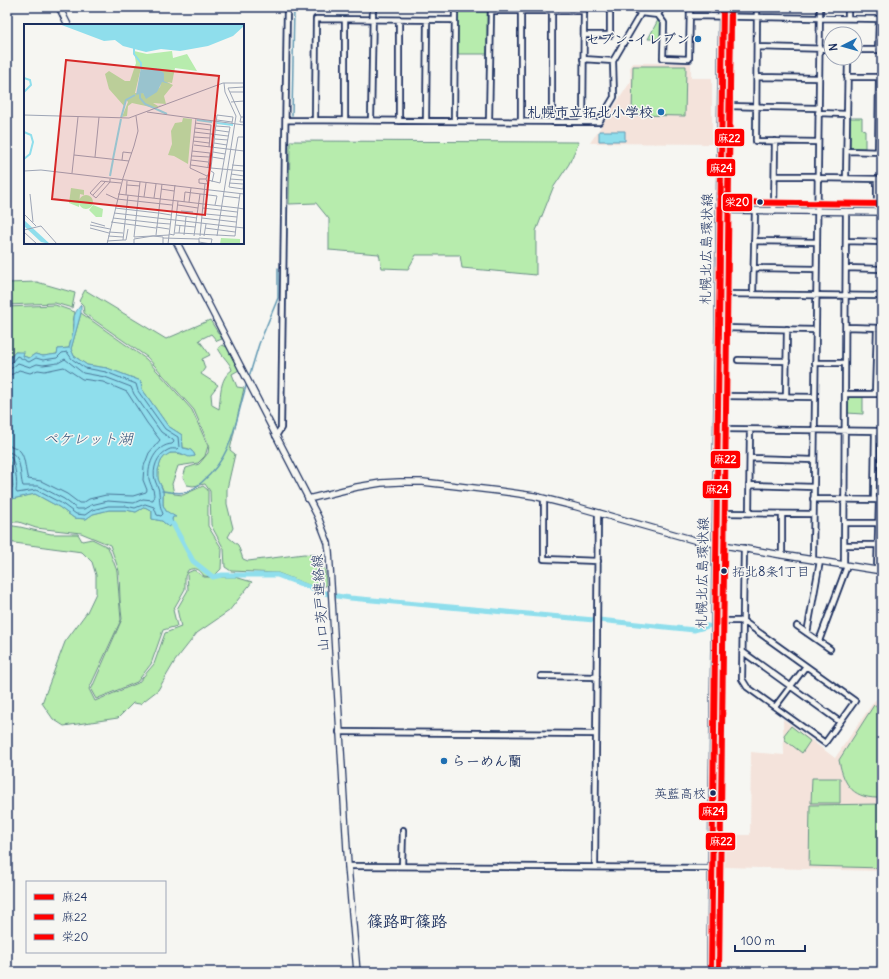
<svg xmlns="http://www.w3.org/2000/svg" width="889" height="979" font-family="Delius,'Klee One',sans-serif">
<rect width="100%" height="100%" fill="#f6f6f2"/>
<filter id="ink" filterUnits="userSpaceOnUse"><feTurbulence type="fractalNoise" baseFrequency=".025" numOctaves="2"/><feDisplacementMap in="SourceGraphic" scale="8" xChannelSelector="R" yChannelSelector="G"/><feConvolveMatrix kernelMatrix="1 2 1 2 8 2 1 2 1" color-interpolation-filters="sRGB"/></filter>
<g filter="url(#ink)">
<!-- built -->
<path fill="#f4e3db" d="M633,63H691V78H712V144L590,143L631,81L630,68Z
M875,700L882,705V871L724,867V835H750L751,752L784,755L783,719L835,758Z"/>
<!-- green -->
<path fill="#b7ecad" stroke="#698e86" d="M457,12H487V54H457Z
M658,20L661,24V39H648Z
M633,66H686L685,116L632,115Z
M850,118H862V129L865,130V148H851L850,146Z
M290,141L579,142L569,164L553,188L536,231V275L462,268L460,255H416L408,269L382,268L379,254L329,250V219L316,203L289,204Z
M37,282L75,293L72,308L55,303L7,305V283Z
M85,290L166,339L210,320L222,339L217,341L211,334L199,340L210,355L202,359L205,368L201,374L218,385L211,394L212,405L219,409C221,395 219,379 232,370C230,362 222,357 218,348L222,345L227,347L239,370L232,374L237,387L244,388L230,450L235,454L227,489V504L233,528L228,537L238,545L243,559L248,561L304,554L315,555L325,570L326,586L314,587L278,573L231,571L225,567L224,549L211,525L210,491L205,484L193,486L187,485L183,477L186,468L199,464L208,453L209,445L194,410L147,357L84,313L83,305L79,301Z
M55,305L75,312L73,322L74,330L69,348L58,349L57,354L43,356L35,354L29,358L23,356L24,353L15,352L7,361V307Z
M81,313L146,359L169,384L192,410L208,446L205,456L198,463L178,466L172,484L174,494L183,495L203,486L208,490V526L222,549L221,569L213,577H235L252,582L229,611L197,633L175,661L158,690L140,704L133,703L118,718L64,726L53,719L42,703L65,642L87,612L96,593V575L92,562L82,552L7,542V525L20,527L51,534H78L82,541L92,539L108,547L117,571L121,620L89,689L95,701L138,683L154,664L165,633L181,627L177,609L188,590L187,573L194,570L204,577H211L204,576C199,569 196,567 188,570L185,576V589L173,610L177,626L163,630L151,664L137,682L96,699L91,690L122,619L120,600L119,571L110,545L81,533L36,528L19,522H7V500L35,494L59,507L74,518L86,519L93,514L109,510H126L136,512L145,507L152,511V519L162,521L169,527L173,517C171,515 168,513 166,511C161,505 164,497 163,490C162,486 159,483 158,479C156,471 161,454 171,453C180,452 186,457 195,456C193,450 189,448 183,448L182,435L168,426L142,389L141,381L107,368L87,365L74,356L71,349Z
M849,396H863V414L847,413L848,398Z
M7,459L10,462L13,487L7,493Z
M874,705L882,711V798C854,799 844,787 839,760Z
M791,726L810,741L802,753L785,740L784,735Z
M812,778H840V803H811Z
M882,804V868L809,866L810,805Z"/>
<!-- water -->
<path fill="#8fdeec" stroke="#6198b3" d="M599,131H625V141H599Z
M81,305V313L71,349L74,356L87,365L107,368L141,381L142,389L168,426L182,435L183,448C189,449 193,450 195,456L189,457L180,453H170L164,457L161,461L158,470V479L163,491V505L166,511L176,517H173L172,519L173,524L169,527L162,521L152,519V511L145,507L136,512L126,510H109L93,514L86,519L74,518L59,507L35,494L7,500V493L13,487L10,462L7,459V362L15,352H24L23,356L29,358L35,354L43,356L57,354L58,349L69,348C70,342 72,337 73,332C76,318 70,318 81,305Z"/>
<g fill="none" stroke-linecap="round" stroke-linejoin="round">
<!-- shore -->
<path stroke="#497597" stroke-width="1" d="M7,364L11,363L17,356L29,362L36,358L43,360L57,358L62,353L67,352L72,359L85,368L106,372L136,384L138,391L165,429L178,437L179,447L177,449C174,449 171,448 168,450C157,455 152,469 155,480C156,484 159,488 159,492C160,502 159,504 163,514L161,516L157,515L154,507L145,504L135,508L126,506H108L92,510L85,515L76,514L61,503L36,490L17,493L16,491C18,484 15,463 11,457H7
M7,369L12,368L18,363L30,367L37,364L43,365L58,363L65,359L83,373L105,377L131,387L134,394L161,432L173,440L174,442L172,444C156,445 147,464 149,479C151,487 156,492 153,500L143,499L134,503L108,501L91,505L84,509H77L64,499L39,486H23C19,475 23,453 7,452
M7,375L13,374L19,370L30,373L38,370L45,371L64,367L82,379L103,382L127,392L147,423L160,440L149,453L144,466L143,480L147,490L146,492L133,496L106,495L89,499L83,503H79L67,494L41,481L28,479C23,466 28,446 7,446"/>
<!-- stream -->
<path stroke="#6198b3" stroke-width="1.5" d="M292,115L294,7
M249,377L259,344L278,298V268
M162,491C171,492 178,494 187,492C193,490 197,486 202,482C234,455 235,421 247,383"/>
<!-- canal -->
<path stroke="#8fdeec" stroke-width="5" d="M173,524L193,561L213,577L222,575H277L328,594
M337,596L350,598L594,620
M599,620L694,630L708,626"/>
<!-- minor casing -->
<g stroke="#1b2f5e" stroke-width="8">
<path id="minor" d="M630,7L641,13L658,15L664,23L663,58L689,59L690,7
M757,7L756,141L818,142
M658,15L662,7
M690,16L882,19
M848,18V7
M584,35H610V10L612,7
M757,47L831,49
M855,50H882
M878,50L879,19
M583,59L613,61
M757,77L819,78
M847,77H882
M727,106L818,108
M818,113L847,114
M286,120L599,122L614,97L613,61L641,13
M315,120L316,19L454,20
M345,120V20
M371,120L373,7
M399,121V20
M426,121L427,20
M454,121L455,7
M489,121L491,11H584
M521,121V11
M552,122V12
M583,122L584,7
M847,151L882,152
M878,152L879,77
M775,176H817
M817,178L882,179
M846,178L848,58
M774,211L775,141
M877,212V179
M754,241L817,242
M846,241L882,242
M754,268L816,269
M846,268L882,269
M722,294L882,296
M753,294L755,211
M846,327L882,328
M724,328L815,330
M738,360L787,361
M815,363H845
M845,394H882
M875,394L877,328
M723,396L815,397
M786,396L787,329
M722,429L882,431
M276,436L281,428L287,7
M750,458L814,460
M749,485L814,487
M544,499V559L598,561
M813,499L882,500
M874,500L875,431
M722,513L813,514
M749,513L750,430
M845,523H882
M844,545H878
M782,555V514
M813,560L820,7
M844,565L846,211
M877,570L879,500
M721,621H743L855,701L825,743L747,687L742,679L744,548
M797,626L830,649
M807,633L820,561
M819,641L847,566
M743,652L840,722
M541,676L597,677
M775,707L806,666
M339,732L596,734
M348,866L712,868
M402,866L403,830
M595,867L598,513"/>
</g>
<!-- tertiary casing -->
<g stroke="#1b2f5e" stroke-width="8">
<path id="tertiary" d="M59,7L68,25
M722,210L882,212
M177,243L318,517L328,543L329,551L348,866L357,972
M308,499L357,487L381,483L400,482H423L499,491L534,496L574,506L694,540L782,555L882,571"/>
</g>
<!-- primary casing -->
<g stroke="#1b2f5e" stroke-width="10">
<path id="primary" d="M711,972L723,7
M716,972L728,7"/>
</g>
<!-- minor -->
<use href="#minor" stroke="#f6f6f2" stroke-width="4.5"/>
<!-- tertiary -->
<use href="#tertiary" stroke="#f6f6f2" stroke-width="5.5"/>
<!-- primary -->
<use href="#primary" stroke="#fcdcac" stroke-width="7"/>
<!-- bus-1 casing -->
<g stroke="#f6f6f2" stroke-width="9">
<path id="bus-1" d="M711,972L723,7"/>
</g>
<!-- bus-2 casing -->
<g stroke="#f6f6f2" stroke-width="9">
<path id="bus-2" d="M719,972L731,7"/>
</g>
<!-- bus-3 casing -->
<g stroke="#f6f6f2" stroke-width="9">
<path id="bus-3" d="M731,7L728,202L882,204"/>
</g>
<!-- bus-1 -->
<use href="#bus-1" stroke="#f00" stroke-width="6"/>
<!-- bus-2 -->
<use href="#bus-2" stroke="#f00" stroke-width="6"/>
<!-- bus-3 -->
<use href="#bus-3" stroke="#f00" stroke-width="6"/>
</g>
</g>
<!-- markers -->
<g fill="#1f6fb2" stroke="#f6f6f2" stroke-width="1.5">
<circle cx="698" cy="39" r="4"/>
<circle cx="661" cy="112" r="4"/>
<circle cx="444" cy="761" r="4"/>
</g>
<g fill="#1b2f5e" stroke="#f6f6f2" stroke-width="1.5">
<circle cx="760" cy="202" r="3.5"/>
<circle cx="724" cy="571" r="3.5"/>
<circle cx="713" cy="793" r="3.5"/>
</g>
<g text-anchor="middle" stroke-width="3" stroke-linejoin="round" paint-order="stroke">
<!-- bus labels -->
<g font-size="13" fill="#1b2f5e" stroke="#f6f6f2" text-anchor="start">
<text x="732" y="576">拓北8条1丁目</text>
<text x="706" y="798" text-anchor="end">英藍高校</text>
</g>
<!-- poi labels -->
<g font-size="14" font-weight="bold" fill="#1b2f5e" stroke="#f6f6f2" text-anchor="end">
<text x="690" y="44">セブン-イレブン</text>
<text x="653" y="117">札幌市立拓北小学校</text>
<text x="452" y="766" text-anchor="start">らーめん蘭</text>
</g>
<!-- street labels -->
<g font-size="14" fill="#1b2f5e" stroke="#f6f6f2">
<text transform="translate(706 249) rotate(-89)" y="5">札幌北広島環状線</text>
<text transform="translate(702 573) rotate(-89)" y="5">札幌北広島環状線</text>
<text transform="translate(320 603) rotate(-94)" y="5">山口茨戸連絡線</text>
</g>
<!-- water labels -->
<g font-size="15" font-style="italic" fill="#32527a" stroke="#f6f6f2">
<text x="88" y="444">ペケレット湖</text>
</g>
<!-- quarter labels -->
<g font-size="16" font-weight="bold" fill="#1b2f5e" stroke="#f6f6f2">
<text x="407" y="927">篠路町篠路</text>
</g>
</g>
<!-- overview -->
<g transform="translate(24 24)">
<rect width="220" height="220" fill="#f6f6f2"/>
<path d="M110,27L123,30L148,27L149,34L163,30L173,47L151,44L148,59L143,58L149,61L140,72L142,80L129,79L134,82L138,81L131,84L108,79L104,82L103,92L98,93L104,78L102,76L100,82L85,65L81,50L85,47L101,57H106L112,39ZM117,44L119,46L133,44L139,50L136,63L124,73L119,69H111ZM159,94L168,95L164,140L150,132L144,131L148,120L147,107L151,99L158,98ZM47,164L60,166V171L56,170L55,183L45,179ZM55 178a7 7 0 1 1 14 0a7 7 0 1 1-14 0ZM69,181L79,185L78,193H72L65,186ZM197,214L216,215V220H196Z" fill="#b7ecad" fill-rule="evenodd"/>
<path d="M35,0H220V2L209,12L184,22L156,27L137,25L122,28L99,22L91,16L80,17ZM117,43L119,46L133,44L140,49V57L146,60L138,58L133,68L122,75L119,69L112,71ZM0,196L26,220L17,218L0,202Z" fill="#8fdeec"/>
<path fill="none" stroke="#8fdeec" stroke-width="2" d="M110,24V30L117,39V44M0,54L6,56L7,61L0,68M116,70V74L121,80L143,90M97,94L102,76L111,71M173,96L188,98M193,99L209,101M0,108L7,111L9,118L6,130L0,135M89,135L97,95M86,152L89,136"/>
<path fill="none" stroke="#9ea6b7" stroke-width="1" d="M206,68H220M207,78L220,77M123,88L220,101M0,91L105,94L199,59H220M217,93L204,64L220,63M220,93H217L216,98H220M172,95L166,144L183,152M193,96L208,98M171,99L187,101L185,123M208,99L209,93L193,91L187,144L220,147M171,104L187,106M191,106L205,108M170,108L204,112M170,113L186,114M220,113H214L205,163L219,165L220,153M191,115L204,116M169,117L185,119M190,119L203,121M170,121L220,127M168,127L186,129L184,143M189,128L201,130M50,131L105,137M168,132L185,133M71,133L75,93M188,133L200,135M98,136L99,128L108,129M167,136L184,138M167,141L187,144L182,155H175V159L184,160L182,155M208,141L220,142M0,147L17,146L220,170M187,147L190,149L188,158M48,149L54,93M207,150L220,152M86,155V158L72,174L66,169L77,157L86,158L97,159M206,155L220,156M184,156L196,159L206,103L192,102M116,158L110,213L145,211M205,159L219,160M103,161L116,162M137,165L150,167M6,170L9,198M82,170L93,175M94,170L214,184L216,170M69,171L81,158M102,171L103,157M199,172L215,174M120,173L122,159M130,174L132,160M93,175L148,181M160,178L161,168L193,172L191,181M165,178L167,164M154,181L174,184M91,184L134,189M179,184L213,188M220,185V198M157,187L169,188M90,189L220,204M135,189L147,191M0,190L12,202M182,190L213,193M152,191L173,194M89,194L133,199M178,194L212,198M67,198L81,202M87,198L132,204M133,199L146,200M66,201L86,205M151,201L171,203M132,203L145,205M66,204L85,209M181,204L211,208M0,206L17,202L33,220M0,208L13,220M85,208L99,209M151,209H155L156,201M155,209L211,212L214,184L220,185M145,210L150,211L154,177M132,211L138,160M160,211L162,193M84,212L99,213M170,212L176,170M176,212L181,160M180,212L182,200M193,212L212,92L201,68L200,59M139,214L175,215M99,216H102L104,205M83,217L99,216L104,171M83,220L99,154L110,122L114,107L112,92M110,220V215L129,212L139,213V220M144,220L151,161M175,220V214L188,215L187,220L175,218"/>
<path fill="#d62828" fill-opacity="0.15" stroke="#d62828" stroke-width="2" d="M42,36L195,52L181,191L28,175Z"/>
<rect width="220" height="220" fill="none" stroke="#1b2f5e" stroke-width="2"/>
</g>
<g stroke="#f6f6f2" stroke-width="1.5">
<rect x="714" y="128" width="31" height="19" rx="4" fill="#f00"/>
<rect x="706" y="158" width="30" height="19" rx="4" fill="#f00"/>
<rect x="722" y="193" width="31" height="19" rx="4" fill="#f00"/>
<rect x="710" y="450" width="31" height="19" rx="4" fill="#f00"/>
<rect x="702" y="480" width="30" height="19" rx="4" fill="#f00"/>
<rect x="698" y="802" width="30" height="19" rx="4" fill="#f00"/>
<rect x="705" y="832" width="31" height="19" rx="4" fill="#f00"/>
</g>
<g font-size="11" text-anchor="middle" font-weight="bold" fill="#fff">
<text x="729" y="142">麻22</text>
<text x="721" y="172">麻24</text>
<text x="737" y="206">栄20</text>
<text x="725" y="463">麻22</text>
<text x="717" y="493">麻24</text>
<text x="713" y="815">麻24</text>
<text x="721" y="845">麻22</text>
</g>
<!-- margin -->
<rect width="889" height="979" fill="none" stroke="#f6f6f2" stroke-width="24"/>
<rect x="12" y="12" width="865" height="955" fill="none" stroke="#1b2f5e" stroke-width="1.5" filter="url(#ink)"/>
<!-- legend -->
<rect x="26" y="881" width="140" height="72" fill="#f6f6f2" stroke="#9ea6b7"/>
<rect x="34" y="894" width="20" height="6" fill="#ff0000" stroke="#9ea6b7"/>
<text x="62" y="901" font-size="12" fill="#1b2f5e">麻24</text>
<rect x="34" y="914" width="20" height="6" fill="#ff0000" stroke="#9ea6b7"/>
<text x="62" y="921" font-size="12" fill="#1b2f5e">麻22</text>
<rect x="34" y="934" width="20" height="6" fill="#ff0000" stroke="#9ea6b7"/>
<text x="62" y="941" font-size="12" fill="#1b2f5e">栄20</text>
<!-- north arrow -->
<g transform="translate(843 46) rotate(264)"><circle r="19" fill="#f6f6f2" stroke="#9ea6b7"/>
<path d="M0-3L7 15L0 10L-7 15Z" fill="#1f6fb2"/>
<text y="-6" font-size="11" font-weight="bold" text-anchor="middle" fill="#1b2f5e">N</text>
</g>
<!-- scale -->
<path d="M735 945v6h70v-6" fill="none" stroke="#1b2f5e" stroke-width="2"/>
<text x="741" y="945" font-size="12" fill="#1b2f5e" stroke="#f6f6f2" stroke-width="3" paint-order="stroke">100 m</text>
</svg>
